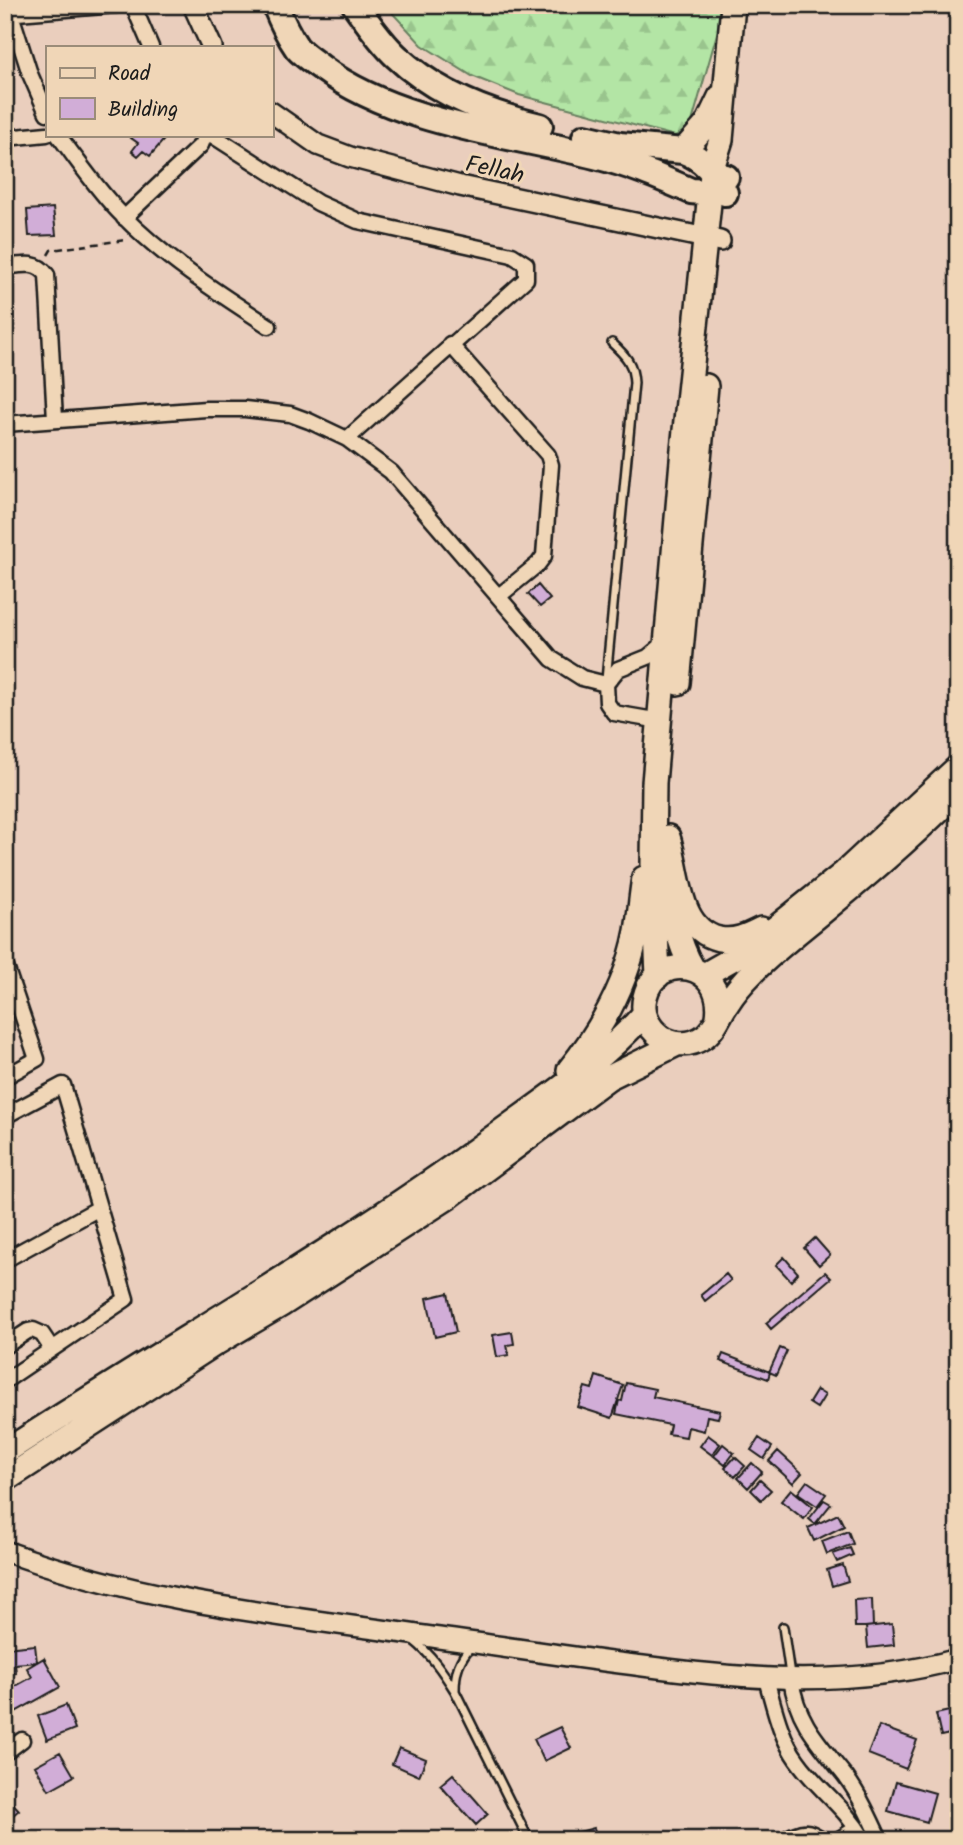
<svg xmlns="http://www.w3.org/2000/svg" width="963" height="1845" font-family="Kalam,sans-serif">
<defs>
<pattern id="forest-firs" width="22" height="20" patternUnits="userSpaceOnUse" patternTransform="scale(1.75)"><rect width="22" height="20" fill="#b3e5a5"/><path d="M5 1l3.5 6h-7zM16 11l3.5 6h-7z" fill="#99c48d"/></pattern>
</defs>
<rect width="100%" height="100%" fill="#eacebd"/>
<filter id="ink" filterUnits="userSpaceOnUse"><feTurbulence type="fractalNoise" baseFrequency=".0143" numOctaves="2"/><feDisplacementMap in="SourceGraphic" scale="14" xChannelSelector="R" yChannelSelector="G"/><feConvolveMatrix kernelMatrix="1 2 1 2 8 2 1 2 1" color-interpolation-filters="sRGB"/></filter>
<g filter="url(#ink)">
<!-- forest -->
<path fill="url(#forest-firs)" stroke="#688060" stroke-width="2" d="M385,5H720L718,30L690,129L675,136L519,95L472,76L422,45Z"/>
<!-- building -->
<path fill="#d1add7" stroke="#1c1c1c" stroke-width="2" d="M134,135H168L150,156L143,151L138,156L132,151L138,143L131,138Z
M53,208L56,235L29,236L27,210Z
M538,585L550,599L540,607L528,594Z
M815,1238L830,1255L819,1265L804,1248Z
M784,1257L798,1273L791,1281L776,1265Z
M825,1272L831,1278L771,1329L766,1323Z
M726,1274L731,1280L705,1301L701,1295Z
M448,1293L456,1332L435,1337L427,1298Z
M512,1332L514,1344L507,1345L509,1355L497,1357L493,1335Z
M780,1348L787,1351L776,1375L769,1372Z
M723,1354L770,1372L768,1379L720,1361Z
M596,1376L623,1385L612,1418L578,1407L585,1387L592,1389Z
M626,1383L655,1389L653,1397L720,1411L718,1418L707,1416L704,1431L688,1427L686,1437L668,1434L670,1425L616,1414L619,1400L622,1401Z
M817,1390L825,1395L817,1408L809,1403Z
M708,1435L720,1444L712,1455L700,1446Z
M759,1438L772,1447L764,1459L751,1450Z
M723,1444L734,1453L725,1465L714,1456Z
M778,1451L802,1473L793,1483L769,1461Z
M735,1457L745,1466L735,1477L725,1468Z
M752,1463L762,1472L748,1488L738,1478Z
M760,1480L771,1490L761,1500L751,1490Z
M807,1481L826,1494L817,1506L798,1493Z
M791,1489L813,1507L804,1519L781,1501Z
M824,1500L831,1504L815,1524L809,1519Z
M838,1514L844,1526L814,1541L808,1528Z
M848,1531L853,1544L827,1554L822,1541Z
M850,1548L853,1555L837,1562L833,1554Z
M843,1565L848,1581L832,1586L827,1570Z
M872,1599L873,1627H855L854,1600Z
M892,1624L894,1645L868,1648L866,1627Z
M35,1645L37,1662L15,1664L16,1673L5,1674V1648Z
M44,1658L60,1687L8,1716L5,1710V1692L32,1677L27,1668Z
M66,1705L75,1729L47,1740L38,1716Z
M958,1709V1732L941,1736L936,1714Z
M879,1726L917,1740L906,1769L868,1754Z
M560,1727L571,1748L544,1761L534,1739Z
M399,1748L426,1759L419,1776L392,1764Z
M60,1752L74,1776L49,1790L35,1766Z
M453,1774L488,1814L476,1825L440,1785Z
M896,1782L935,1793L927,1822L888,1811Z
M5,1795L19,1810L5,1822Z
M594,1828L598,1840H562L561,1837Z"/>
<g fill="none" stroke-linecap="round" stroke-linejoin="round">
<!-- lane casing -->
<g stroke="#1c1c1c" stroke-width="12">
<path id="lane" d="M606,680L634,383C633,363 626,356 612,343
M783,1627L790,1675
M413,1640C431,1654 443,1672 455,1691L529,1840
M455,1691C455,1670 459,1660 472,1645
M776,1840C801,1827 806,1822 829,1840
M831,1840L855,1825"/>
</g>
<!-- street casing -->
<g stroke="#1c1c1c" stroke-width="19">
<path id="street" d="M8,5L30,74L47,113
M133,5L151,47
M5,14L116,5
M58,135C79,162 98,191 122,215C165,259 218,293 269,326
M212,135L318,203L358,221L512,255L526,264V279L347,439
M5,138L47,134
M124,218L201,145L205,135
M5,267C21,265 37,260 47,275L55,419
M450,344L548,455L551,465L544,556L538,564L499,596
M5,424L206,409H245L290,414L309,421L347,439L391,472L552,659L582,678L606,684
M660,721L614,713L607,703L606,684L618,669L648,657L666,642
M5,964L37,1059L5,1077
M5,1116L63,1085L126,1299L5,1381
M5,1260L99,1208
M5,1346L28,1331L33,1330L42,1334L52,1349
M766,1679C774,1706 780,1737 797,1760C818,1790 844,1805 864,1840
M791,1679C797,1723 820,1744 846,1777C860,1796 870,1818 880,1840
M5,1753L22,1740"/>
</g>
<!-- secondary casing -->
<g stroke="#1c1c1c" stroke-width="24">
<path id="secondary" d="M193,5L212,47
M271,112L318,145L350,157L460,186L720,241
M5,1551C145,1603 293,1617 439,1638C507,1647 575,1658 643,1666C749,1680 854,1688 958,1659"/>
</g>
<!-- primary casing -->
<g stroke="#1c1c1c" stroke-width="28">
<path id="primary" d="M683,151L707,124L720,97
M678,683L706,386
M668,837C680,871 676,929 719,939C735,942 747,936 761,929
M669,867C670,902 675,939 693,969
M704,975L748,950L844,873L958,767
M658,976L653,864L654,783L683,449L713,165L721,140L733,5
M718,1017C726,961 656,950 645,997C637,1029 674,1056 702,1038C715,1030 719,1015 727,1004C734,992 744,981 754,971C778,947 805,927 831,905C875,869 918,832 958,791
M569,1070C602,1029 627,984 637,931C640,913 641,895 644,878
M5,1452C167,1346 336,1252 492,1138C545,1099 601,1063 644,1014
M5,1480L213,1345L281,1305L447,1198L608,1078L677,1044"/>
</g>
<!-- highway casing -->
<g stroke="#1c1c1c" stroke-width="30">
<path id="highway" d="M275,5C281,20 288,35 297,48C304,56 314,62 322,68C396,123 507,134 595,156C629,164 659,177 691,191C707,193 716,190 726,177
M355,5C368,23 380,41 396,56C435,93 488,114 540,126
M585,137L620,145L683,151C705,159 714,173 725,193"/>
</g>
<!-- path -->
<path stroke="#1c1c1c" stroke-width="2.5" stroke-dasharray="7 5" stroke-linecap="butt" d="M48,255L51,250L125,240"/>
<!-- lane -->
<use href="#lane" stroke="#f0d6b7" stroke-width="7"/>
<!-- street -->
<use href="#street" stroke="#f0d6b7" stroke-width="14"/>
<!-- secondary -->
<use href="#secondary" stroke="#f0d6b7" stroke-width="19"/>
<!-- primary -->
<use href="#primary" stroke="#f0d6b7" stroke-width="23"/>
<!-- highway -->
<use href="#highway" stroke="#f0d6b7" stroke-width="24"/>
</g>
</g>
<g text-anchor="middle" stroke-width="6" stroke-linejoin="round" paint-order="stroke">
<!-- street labels -->
<g font-size="24" fill="#1c1c1c" stroke="#f0d6b7">
<text transform="translate(495 169) rotate(12)" y="8">Fellah</text>
</g>
</g>
<!-- margin -->
<rect width="963" height="1845" fill="none" stroke="#f0d6b7" stroke-width="28"/>
<rect x="14" y="14" width="935" height="1817" fill="none" stroke="#1c1c1c" stroke-width="2.5" filter="url(#ink)"/>
<!-- legend -->
<rect x="46" y="46" width="228" height="91" fill="#f0d6b7" stroke="#9b8c79" stroke-width="2"/>
<rect x="60" y="68" width="35" height="10" fill="#f0d6b7" stroke="#9b8c79" stroke-width="2"/>
<text x="108" y="80" font-size="21" fill="#1c1c1c">Road</text>
<rect x="60" y="98" width="35" height="21" fill="#d1add7" stroke="#9b8c79" stroke-width="2"/>
<text x="108" y="116" font-size="21" fill="#1c1c1c">Building</text>
</svg>
